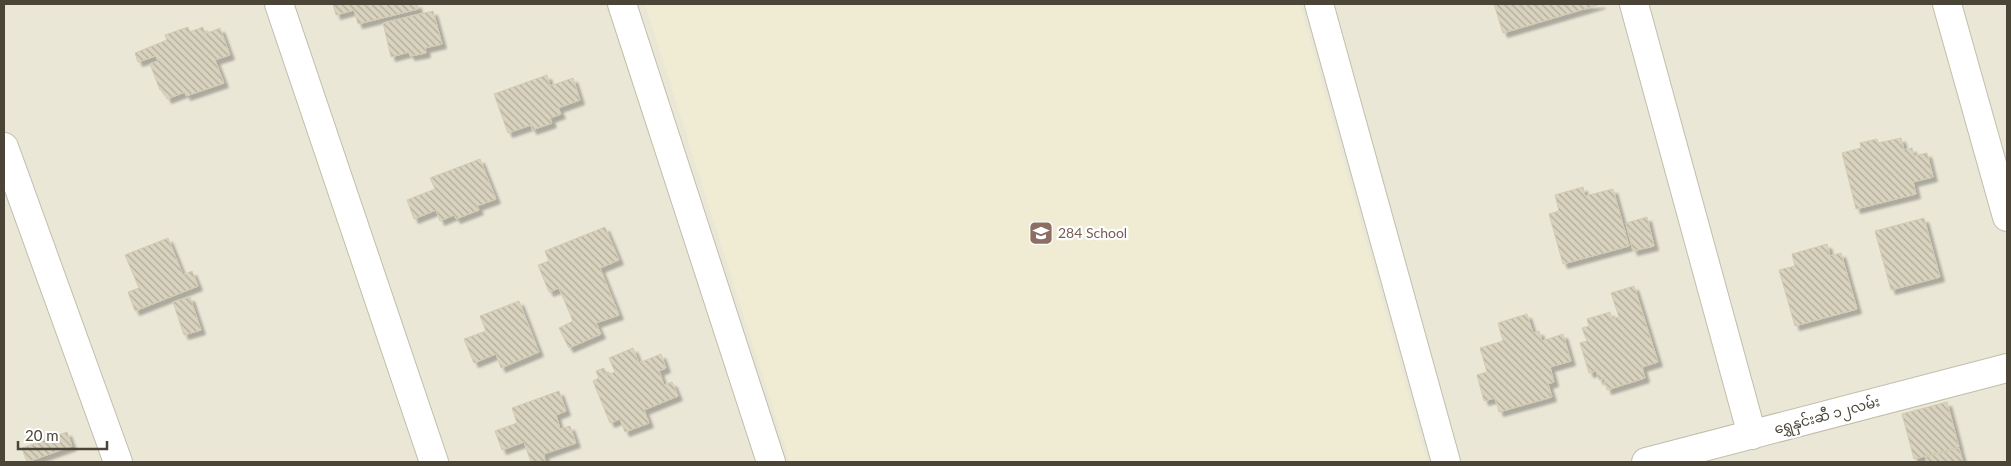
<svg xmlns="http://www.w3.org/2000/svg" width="2011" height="466" font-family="Lato,'Noto Sans Myanmar',sans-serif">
<defs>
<pattern id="building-back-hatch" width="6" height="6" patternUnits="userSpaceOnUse" patternTransform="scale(1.25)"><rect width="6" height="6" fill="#d8d2be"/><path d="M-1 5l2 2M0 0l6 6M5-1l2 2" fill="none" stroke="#b1ac9b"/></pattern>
<filter id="shadow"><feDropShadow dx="4.5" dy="4.5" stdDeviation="1" flood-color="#0004"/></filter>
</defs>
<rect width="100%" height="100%" fill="#f6f4e9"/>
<!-- residential -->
<path fill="#eae7d7" d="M4,4H2007V462H4Z"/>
<!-- education -->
<path fill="#efecd3" d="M645,4H1300L1427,462H790Z"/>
<!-- building -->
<path fill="url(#building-back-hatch)" stroke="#d3cbb1" filter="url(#shadow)" d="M333,4H417L418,9L358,24L354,10L336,15Z
M1494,4H1601L1503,33Z
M433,11L442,44L425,48L426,53L410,56L409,52L391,57L383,23Z
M188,27L190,32L203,27L205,34L220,28L230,55L215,60L224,83L186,96L185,92L167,99L163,89L160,90L150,64L158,61L156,56L138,62L135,53L167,40L165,35Z
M547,75L550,86L573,78L580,100L558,108L561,114L550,118L552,123L532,130L531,125L508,133L494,94Z
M1901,138L1904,150L1912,148L1914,156L1927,153L1933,177L1913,182L1916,194L1856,209L1842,153L1861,148L1860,143L1877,139L1878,143Z
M480,159L496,199L477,206L479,210L456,219L454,215L440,221L436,210L414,219L407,200L435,189L430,178Z
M1583,187L1585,196L1613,189L1629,246L1563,264L1549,214L1559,211L1555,195Z
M1647,217L1654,246L1633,251L1626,223Z
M1924,218L1940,277L1891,290L1875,231Z
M605,227L619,260L600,268L619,315L596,323L601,334L569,348L559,328L573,321L559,288L549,292L538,265L549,261L545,251Z
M168,238L183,275L192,271L198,286L135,311L128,292L139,288L125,255Z
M1827,244L1830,256L1841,253L1857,309L1795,326L1779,270L1795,266L1792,254Z
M1634,286L1658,362L1642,367L1645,378L1607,390L1604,378L1599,380L1596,371L1589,373L1580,343L1587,341L1582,328L1589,326L1587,319L1610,312L1612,319L1619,317L1611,293Z
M190,297L201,330L184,335L173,302Z
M519,301L539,352L501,368L496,354L474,363L464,339L486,331L480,316Z
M1527,314L1533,333L1539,331L1542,341L1563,334L1571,361L1550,367L1554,382L1548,384L1552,397L1499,412L1495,398L1484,401L1477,375L1487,372L1480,348L1503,341L1498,323Z
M633,348L639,363L661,354L666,368L659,371L664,385L672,382L678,396L644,410L649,423L625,432L620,419L610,423L593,381L599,378L596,371L604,368L607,375L615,372L609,358Z
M559,391L566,411L556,415L560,429L570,426L576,443L544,454L545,462H531L524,442L502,450L495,431L517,423L512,408Z
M1947,402L1959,447L1914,459L1902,414Z
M67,432L72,446L27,462L22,448Z
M1959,448L1963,462H1927L1925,457Z"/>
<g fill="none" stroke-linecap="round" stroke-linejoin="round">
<!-- minor casing -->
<g stroke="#c2beab" stroke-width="30">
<path id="minor" d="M279,4L434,462
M622,4L771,462
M1319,4L1446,462
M1634,4L1752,435
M1947,4L2007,217
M4,147L118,462
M1646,462L2007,368"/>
</g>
<!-- minor -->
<use href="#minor" stroke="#fff" stroke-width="28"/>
</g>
<!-- icons -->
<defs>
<g id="school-square" transform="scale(1.25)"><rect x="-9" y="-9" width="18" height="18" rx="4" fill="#8d6e63" stroke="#fff"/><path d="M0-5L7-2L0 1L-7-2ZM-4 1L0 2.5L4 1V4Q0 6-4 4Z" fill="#fff"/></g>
</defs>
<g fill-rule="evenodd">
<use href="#school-square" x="1041" y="233"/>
</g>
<g text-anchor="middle" stroke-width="4.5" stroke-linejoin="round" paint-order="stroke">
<!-- education labels -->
<g font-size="14" fill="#785e54" stroke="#fff" text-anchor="start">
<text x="1058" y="238">284 School</text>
</g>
<!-- street labels -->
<g font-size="14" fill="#4a4537" stroke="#fff">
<text transform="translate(1827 415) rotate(-15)" y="5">ရွှေနှင်းဆီ ၁၂လမ်း</text>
</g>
</g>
<!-- border -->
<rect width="2011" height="466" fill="none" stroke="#4a4537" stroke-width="10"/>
<!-- scale -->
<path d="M18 441v8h89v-8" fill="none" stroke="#4a4537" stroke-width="2.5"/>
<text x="25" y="441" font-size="15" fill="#4a4537" stroke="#ffffff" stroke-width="4" paint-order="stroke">20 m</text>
</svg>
